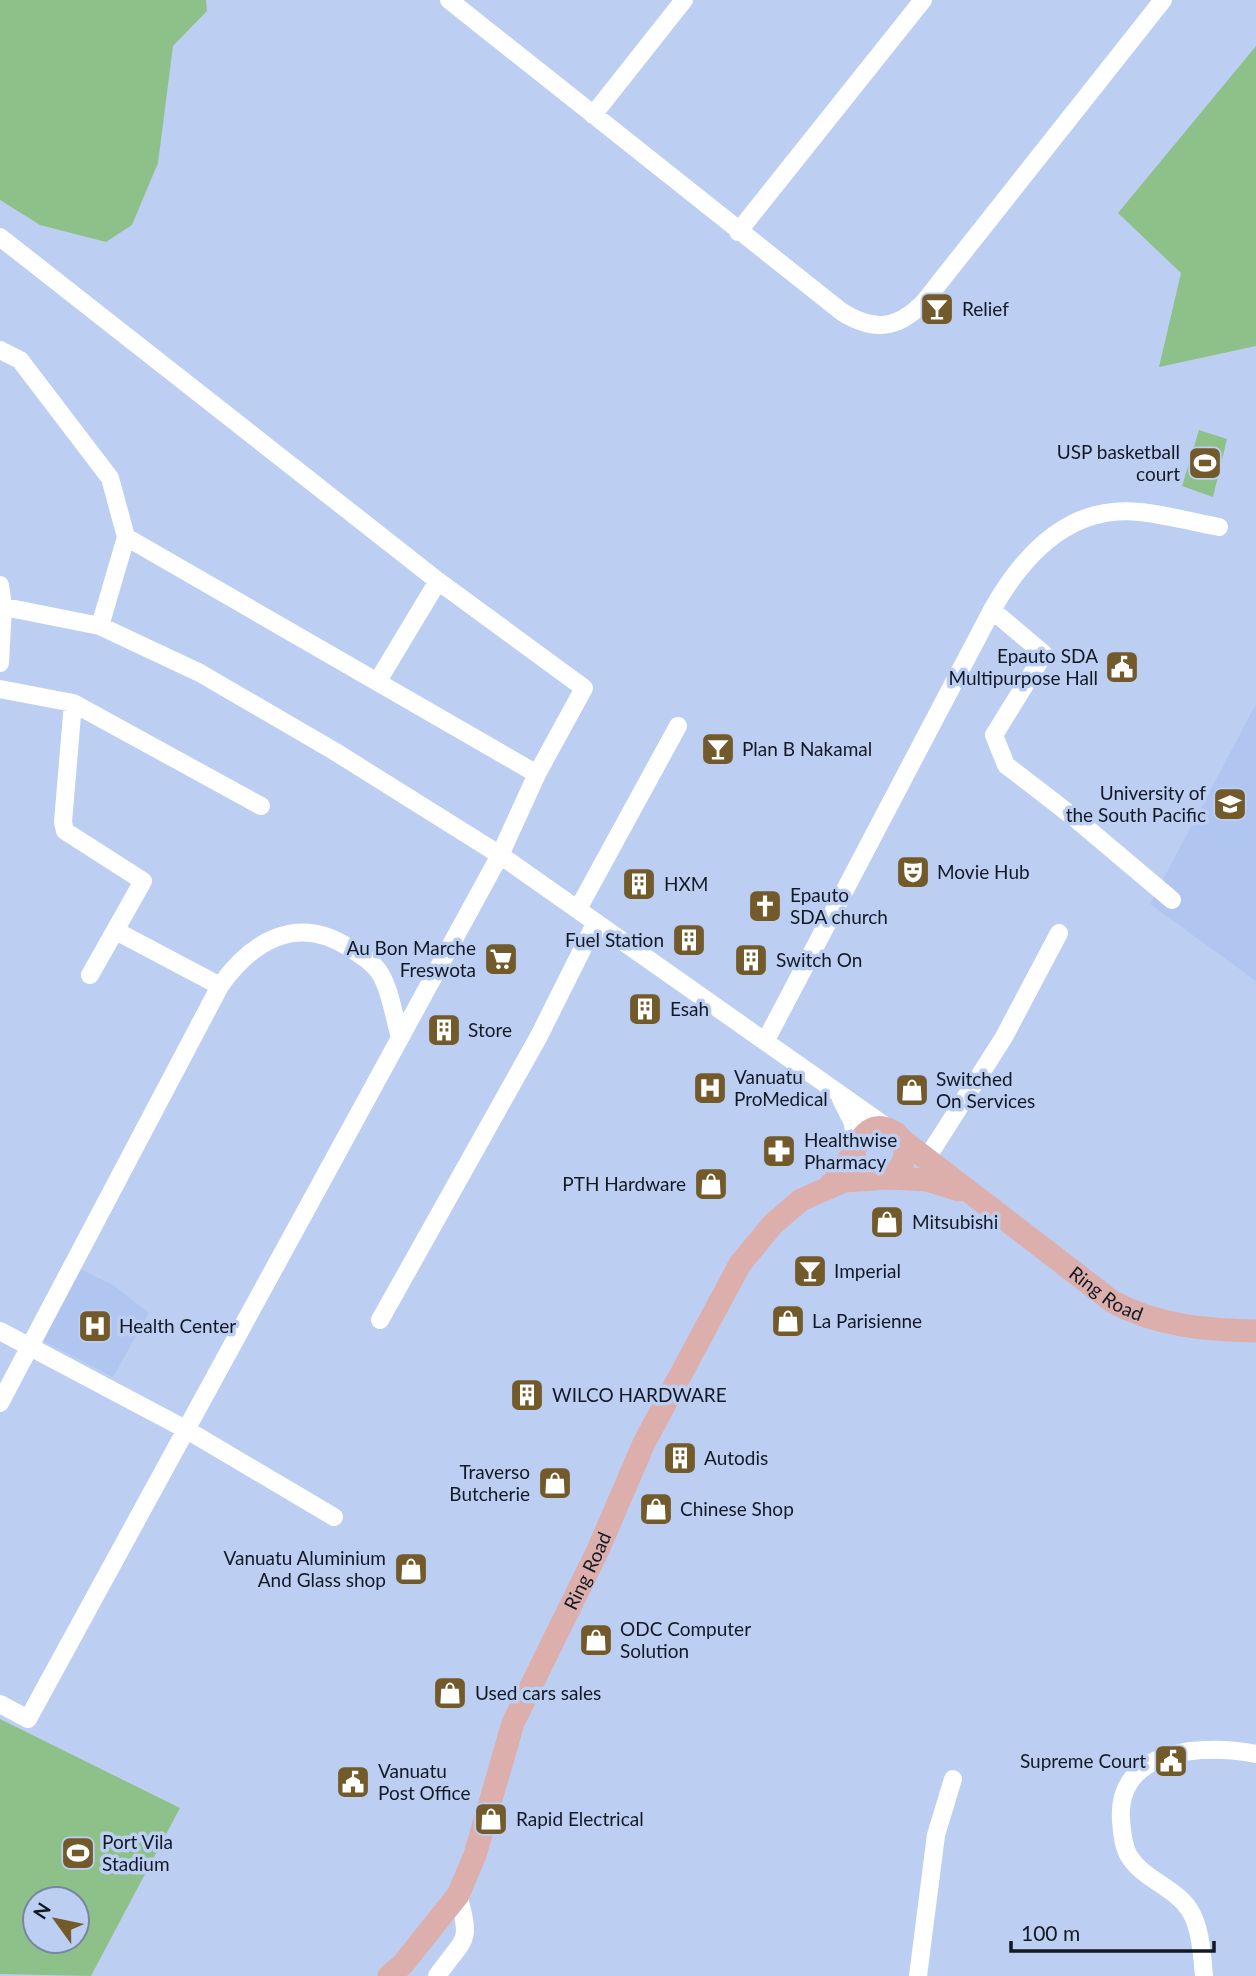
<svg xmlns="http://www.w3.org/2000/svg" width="1256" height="1976" font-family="Lato,sans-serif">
<rect width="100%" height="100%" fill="#bccff2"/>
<!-- built -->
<path fill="#b0c6f0" d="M1256,704V981L1150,904Z
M78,1268L113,1285L149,1313L113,1377L41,1340Z"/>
<!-- green -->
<path fill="#8ec18a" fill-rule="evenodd" d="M0,0H206L207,11L173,46L158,163L132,225L106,242L40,225L0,200Z
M1256,46V346L1159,367L1181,273L1118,213Z
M1199,430L1227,439L1213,497L1182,486Z
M0,1719L180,1808L91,1976L0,1974ZM35,1899H77V1941H35Z"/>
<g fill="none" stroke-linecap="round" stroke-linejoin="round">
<!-- minor -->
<path stroke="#fff" stroke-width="18" d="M449,0L842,312C874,332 898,329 924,302L1163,0
M593,115L684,0
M738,232L923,0
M0,237L438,581L584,688L537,774L500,855L28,1719L0,1704
M0,350L20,360L110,478L126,537L100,626
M126,537L537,774
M0,585L3,606L0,663
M0,606L100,626L200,673L334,751L500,855L891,1130
M992,610L1044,654L994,735L1006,765L1076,819L1172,900
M379,679L438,581
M0,689L73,703L261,806
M73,703L63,822L65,831L143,881L90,975
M578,909L678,726
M116,931L220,986
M766,1040L992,610C1023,555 1070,504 1140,512C1167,515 1193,522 1219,527
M841,1099L853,1123L855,1146
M927,1158L1004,1037L1059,933
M380,1320L539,1036L596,922
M0,1331L187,1430L334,1517
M0,1403L220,986C251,942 296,914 348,947C359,953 375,964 381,975C391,992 394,1018 400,1037
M437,1976C465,1936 472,1945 458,1895
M918,1976L936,1835L953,1779
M1204,1976C1202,1955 1201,1927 1189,1909C1174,1887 1143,1879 1129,1856C1123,1846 1122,1832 1121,1820C1116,1747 1206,1744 1256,1754"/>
<!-- major -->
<g stroke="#dcafad" stroke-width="23">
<path id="s1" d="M902,1140L1113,1302C1158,1326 1206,1330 1256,1331"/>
<path d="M891,1178L927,1180L959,1190"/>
<path d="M830,1185C855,1165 858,1109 897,1134C911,1150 905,1165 891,1178C871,1180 857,1174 854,1153"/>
<path id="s2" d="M389,1976L403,1964L458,1895L475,1855L513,1723L598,1550L644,1443L740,1264L773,1224L801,1200L844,1181L876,1179"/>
</g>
</g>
<!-- icons -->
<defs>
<g id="bar-square" transform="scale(1.75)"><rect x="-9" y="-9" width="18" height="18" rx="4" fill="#725a2a" stroke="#bccff2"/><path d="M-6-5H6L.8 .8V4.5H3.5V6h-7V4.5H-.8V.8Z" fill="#fff"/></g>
<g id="stadium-square" transform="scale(1.75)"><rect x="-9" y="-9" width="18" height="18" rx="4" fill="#725a2a" stroke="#bccff2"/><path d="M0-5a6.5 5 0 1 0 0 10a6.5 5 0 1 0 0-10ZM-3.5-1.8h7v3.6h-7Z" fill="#fff"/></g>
<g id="civic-square" transform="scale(1.75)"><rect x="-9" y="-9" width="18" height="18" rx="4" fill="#725a2a" stroke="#bccff2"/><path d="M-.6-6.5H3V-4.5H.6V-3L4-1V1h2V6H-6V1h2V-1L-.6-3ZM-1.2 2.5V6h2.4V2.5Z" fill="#fff"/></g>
<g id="university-square" transform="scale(1.75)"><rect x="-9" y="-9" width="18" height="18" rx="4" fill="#725a2a" stroke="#bccff2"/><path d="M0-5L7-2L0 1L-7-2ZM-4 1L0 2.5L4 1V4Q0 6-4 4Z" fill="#fff"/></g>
<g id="theatre-square" transform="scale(1.75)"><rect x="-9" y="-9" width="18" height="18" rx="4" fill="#725a2a" stroke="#bccff2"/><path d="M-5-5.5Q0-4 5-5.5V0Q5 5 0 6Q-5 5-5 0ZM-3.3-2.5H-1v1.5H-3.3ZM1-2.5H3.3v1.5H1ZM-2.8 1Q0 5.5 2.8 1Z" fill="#fff"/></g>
<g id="building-square" transform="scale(1.75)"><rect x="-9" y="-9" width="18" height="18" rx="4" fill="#725a2a" stroke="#bccff2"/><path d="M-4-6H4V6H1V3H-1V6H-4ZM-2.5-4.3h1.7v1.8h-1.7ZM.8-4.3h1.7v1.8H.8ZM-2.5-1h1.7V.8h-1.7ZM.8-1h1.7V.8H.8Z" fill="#fff"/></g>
<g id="church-square" transform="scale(1.75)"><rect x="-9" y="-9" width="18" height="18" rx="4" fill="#725a2a" stroke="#bccff2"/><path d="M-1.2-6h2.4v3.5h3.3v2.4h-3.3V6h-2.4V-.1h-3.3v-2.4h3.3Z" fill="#fff"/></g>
<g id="supermarket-square" transform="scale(1.75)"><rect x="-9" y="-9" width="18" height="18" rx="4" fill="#725a2a" stroke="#bccff2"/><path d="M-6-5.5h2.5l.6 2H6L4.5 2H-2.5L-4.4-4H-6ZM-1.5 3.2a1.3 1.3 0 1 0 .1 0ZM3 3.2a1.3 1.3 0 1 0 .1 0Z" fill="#fff"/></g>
<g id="hospital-square" transform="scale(1.75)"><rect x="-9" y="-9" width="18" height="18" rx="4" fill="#725a2a" stroke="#bccff2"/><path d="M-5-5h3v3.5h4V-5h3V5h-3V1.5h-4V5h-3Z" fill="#fff"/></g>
<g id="shop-square" transform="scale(1.75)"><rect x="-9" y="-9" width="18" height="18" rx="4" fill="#725a2a" stroke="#bccff2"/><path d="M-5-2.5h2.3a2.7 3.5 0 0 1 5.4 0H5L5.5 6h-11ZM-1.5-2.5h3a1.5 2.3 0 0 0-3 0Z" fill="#fff"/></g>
<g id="pharmacy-square" transform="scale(1.75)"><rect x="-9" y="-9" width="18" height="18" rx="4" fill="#725a2a" stroke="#bccff2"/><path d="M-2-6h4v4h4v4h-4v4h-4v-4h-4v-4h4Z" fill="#fff"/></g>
</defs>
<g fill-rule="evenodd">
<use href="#bar-square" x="937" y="309"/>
<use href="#stadium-square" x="1205" y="463"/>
<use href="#civic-square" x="1122" y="667"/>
<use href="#bar-square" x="718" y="749"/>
<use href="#university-square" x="1230" y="804"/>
<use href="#theatre-square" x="913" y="872"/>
<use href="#building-square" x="639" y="884"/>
<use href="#church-square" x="765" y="906"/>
<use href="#building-square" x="689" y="940"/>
<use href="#supermarket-square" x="501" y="959"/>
<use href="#building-square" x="751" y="960"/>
<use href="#building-square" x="645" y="1009"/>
<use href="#building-square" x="444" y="1030"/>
<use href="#hospital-square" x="710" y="1088"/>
<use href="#shop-square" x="912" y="1090"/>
<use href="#pharmacy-square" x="779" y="1151"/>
<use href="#shop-square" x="711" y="1184"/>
<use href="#shop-square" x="887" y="1222"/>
<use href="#bar-square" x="810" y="1271"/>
<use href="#shop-square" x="788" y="1321"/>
<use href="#hospital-square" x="95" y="1326"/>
<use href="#building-square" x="527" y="1395"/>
<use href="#building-square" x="680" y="1458"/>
<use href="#shop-square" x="555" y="1483"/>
<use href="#shop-square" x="656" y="1509"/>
<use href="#shop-square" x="411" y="1569"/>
<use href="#shop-square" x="596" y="1640"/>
<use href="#shop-square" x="450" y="1693"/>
<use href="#civic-square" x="1171" y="1761"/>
<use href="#civic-square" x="353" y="1782"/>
<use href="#shop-square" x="491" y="1819"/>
<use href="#stadium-square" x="78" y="1853"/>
</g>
<g text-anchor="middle" stroke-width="7" stroke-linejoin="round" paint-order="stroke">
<!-- poi labels -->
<g font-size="19" fill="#121925" stroke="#bccff2" text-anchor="start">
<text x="962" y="316">Relief</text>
<text x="1180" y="459" text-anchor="end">USP basketball<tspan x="1180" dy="22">court</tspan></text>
<text x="1098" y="663" text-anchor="end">Epauto SDA<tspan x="1098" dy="22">Multipurpose Hall</tspan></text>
<text x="742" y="756">Plan B Nakamal</text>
<text x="1206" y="800" text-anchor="end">University of<tspan x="1206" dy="22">the South Pacific</tspan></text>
<text x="937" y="879">Movie Hub</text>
<text x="664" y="891">HXM</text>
<text x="790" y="902">Epauto<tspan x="790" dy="22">SDA church</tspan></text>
<text x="664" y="947" text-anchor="end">Fuel Station</text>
<text x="476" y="955" text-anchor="end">Au Bon Marche<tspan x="476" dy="22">Freswota</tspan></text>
<text x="776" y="967">Switch On</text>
<text x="670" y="1016">Esah</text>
<text x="468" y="1037">Store</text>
<text x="734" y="1084">Vanuatu<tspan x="734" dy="22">ProMedical</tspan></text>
<text x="936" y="1086">Switched<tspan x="936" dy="22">On Services</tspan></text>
<text x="804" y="1147">Healthwise<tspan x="804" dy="22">Pharmacy</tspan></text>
<text x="686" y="1191" text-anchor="end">PTH Hardware</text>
<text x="912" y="1229">Mitsubishi</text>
<text x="834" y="1278">Imperial</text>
<text x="812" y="1328">La Parisienne</text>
<text x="119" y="1333">Health Center</text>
<text x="552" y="1402">WILCO HARDWARE</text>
<text x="704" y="1465">Autodis</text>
<text x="530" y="1479" text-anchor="end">Traverso<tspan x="530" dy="22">Butcherie</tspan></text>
<text x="680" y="1516">Chinese Shop</text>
<text x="386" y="1565" text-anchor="end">Vanuatu Aluminium<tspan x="386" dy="22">And Glass shop</tspan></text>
<text x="620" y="1636">ODC Computer<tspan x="620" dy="22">Solution</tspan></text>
<text x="475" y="1700">Used cars sales</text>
<text x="1146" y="1768" text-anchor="end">Supreme Court</text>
<text x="378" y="1778">Vanuatu<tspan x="378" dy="22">Post Office</tspan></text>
<text x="516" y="1826">Rapid Electrical</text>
<text x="102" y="1849">Port Vila<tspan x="102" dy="22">Stadium</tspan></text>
</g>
<!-- street labels -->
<g font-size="19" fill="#121925" stroke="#bccff2">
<text dy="7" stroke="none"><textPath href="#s1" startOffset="256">Ring Road</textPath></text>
<text dy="7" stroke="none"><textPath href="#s2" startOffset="457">Ring Road</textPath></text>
</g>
</g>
<!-- north arrow -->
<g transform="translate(56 1920) rotate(303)"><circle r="33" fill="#bccff2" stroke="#7886a0" stroke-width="2"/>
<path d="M0-5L12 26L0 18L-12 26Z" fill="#725a2a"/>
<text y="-10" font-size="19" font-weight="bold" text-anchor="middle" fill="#121925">N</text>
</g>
<!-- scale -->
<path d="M1011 1941v10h203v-10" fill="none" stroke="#121925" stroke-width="3.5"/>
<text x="1021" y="1941" font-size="21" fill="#121925" stroke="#bccff2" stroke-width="5" paint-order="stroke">100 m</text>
</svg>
